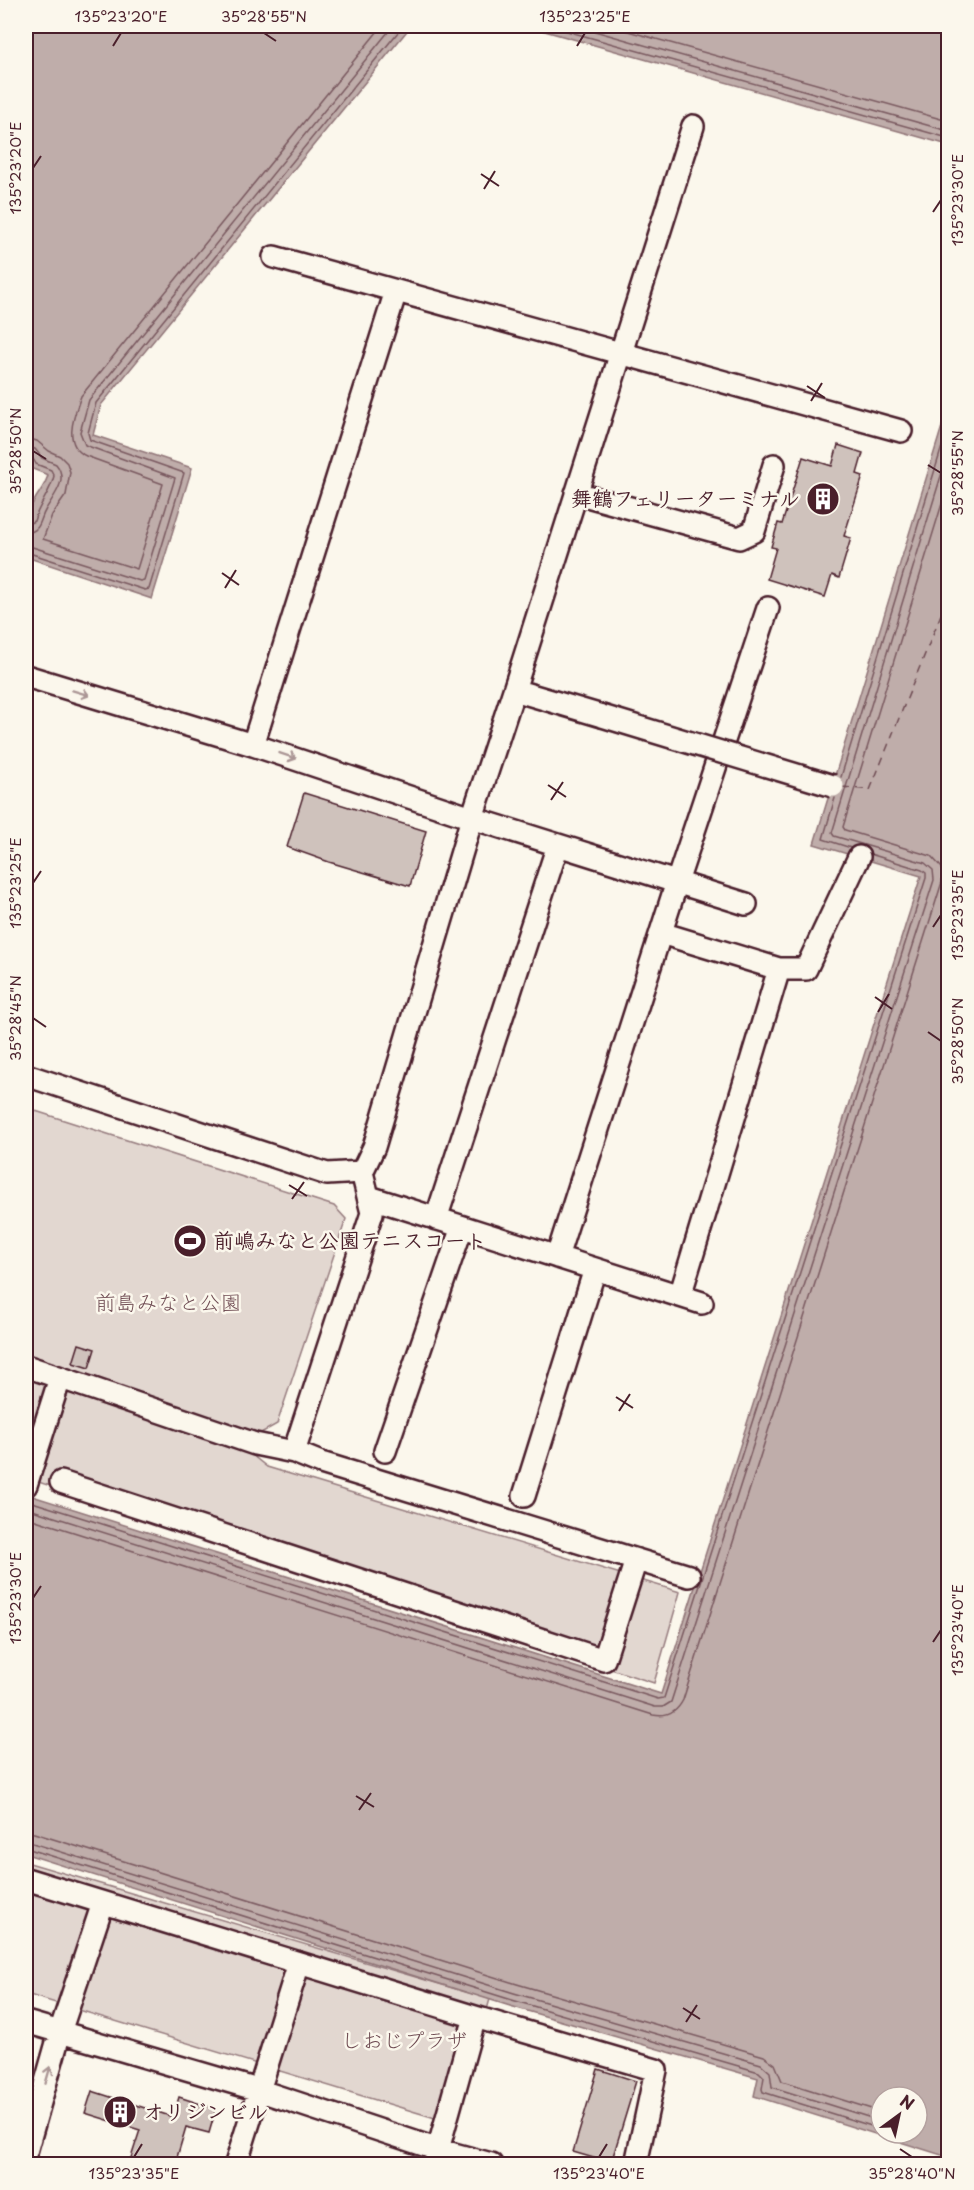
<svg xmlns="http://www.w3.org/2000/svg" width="974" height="2190" font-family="'Playpen Sans','Klee One',sans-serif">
<rect width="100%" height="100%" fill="#fbf7ec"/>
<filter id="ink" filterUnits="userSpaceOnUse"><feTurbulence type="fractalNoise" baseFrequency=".0167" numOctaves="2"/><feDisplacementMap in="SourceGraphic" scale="12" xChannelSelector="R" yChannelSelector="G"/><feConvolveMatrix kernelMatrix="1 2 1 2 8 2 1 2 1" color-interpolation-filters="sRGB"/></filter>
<g filter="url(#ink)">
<!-- green -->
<path fill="#e2d7d0" stroke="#967b7e" stroke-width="1.5" d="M26,1108L334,1206L346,1219L277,1424L259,1434L252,1455L267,1467L680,1592L654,1683L26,1478Z
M26,1862L490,1999L455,2124L26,1994Z"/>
<!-- water -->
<path fill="#bfadaa" stroke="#907477" stroke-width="1.5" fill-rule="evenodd" d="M26,26H411L101,405L93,435L192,468L152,599L26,557C25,540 24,520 32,505C37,494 45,487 48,475L30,468L29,462L26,459Z
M527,26H948V145Z
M948,407V2157L754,2096L758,2078L510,2006L26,1854V1494L661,1694L921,876L814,844ZM881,2097H917V2133H881Z"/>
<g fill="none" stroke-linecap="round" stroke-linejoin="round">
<!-- shore -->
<path stroke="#79585e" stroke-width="1.5" d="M549,26L948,138
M577,26L948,131
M610,26L948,121
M26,438L37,441L49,451L60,456L67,463L70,472L66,495L52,515L43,539L137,569L163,484L86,456C62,444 74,416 81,396L382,26
M26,447L35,449L42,458L56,464C69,480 54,495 46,509C39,520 42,531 26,533
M26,455L32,457L36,464L51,470L54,476C50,493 39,504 34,521L26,525
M26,545L140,581L144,580L175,478L85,445L80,432L89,400L393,26
M26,552L145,590L149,589L184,473L90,440L88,433L96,403L403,26
M841,777L948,427
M835,798L823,839L851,848
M26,1500L658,1699L664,1698L926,878V873L922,870L870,854
M26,1508L655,1707H663L671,1702L934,880L933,870L925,863L834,836L832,833L948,453
M26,1517L653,1715C667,1718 677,1712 683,1700L942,882V868L931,856L845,830L843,827L948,484
M26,1832L34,1833L517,1984L764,2056L775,2064L782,2081L881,2112
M26,1841L514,1993L761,2064L770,2072L772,2087L881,2121
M26,1848L512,2000L759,2072L764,2077L762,2089L763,2092L881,2129"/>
<!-- ferry -->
<path stroke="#6d4a51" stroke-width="1.5" stroke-dasharray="8 6" stroke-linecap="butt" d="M842,787L870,790L948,597"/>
</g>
<!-- building -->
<path fill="#cfc2bc" stroke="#4a1f2b" stroke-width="1.5" d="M838,445L863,453L857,474L863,476L844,536L851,538L839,578L832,575L825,597L767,579L776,548L771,547L778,523L782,524L803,457L832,466Z
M304,793L426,831L410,886L329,862L287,847Z
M79,1344L95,1349L89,1368L73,1363Z
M598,2069L636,2081L611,2163L573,2152Z
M92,2091L173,2117L179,2097L216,2109L209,2133L186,2127L175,2164H129L140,2130L85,2113Z"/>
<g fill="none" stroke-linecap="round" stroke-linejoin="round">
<!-- minor casing -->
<g stroke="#4a1f2b" stroke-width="26">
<path id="minor" d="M274,257L901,431
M576,493L739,538L754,531L774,465
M26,676L253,745L472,818L746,904
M514,690L602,716
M253,745L396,291
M661,933L779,969H806L859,857
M26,1075L327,1174L362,1172
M369,1197L702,1303
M436,1219L558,845
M557,1257L677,882L768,608
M680,1296L779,969
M26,1366L255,1444L294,1452
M385,1451L462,1227
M61,1482L604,1660L636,1560
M26,1485L60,1378
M524,1496L595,1269
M689,1576L321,1463L294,1452L372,1213L362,1172L374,1147L472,818L514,690L693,126
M26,1879L475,2017L656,2070L636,2164
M26,2022L258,2090L439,2150L491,2164
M26,2152L60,2032L103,1903
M236,2164L299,1963
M434,2164L475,2017"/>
</g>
<!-- minor -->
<use href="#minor" stroke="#fbf7ec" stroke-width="21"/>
<!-- minor-bridge casing -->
<g stroke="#4a1f2b" stroke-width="26" stroke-linecap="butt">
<path id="minor-bridge" d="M602,716L833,786"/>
</g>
<!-- minor-bridge -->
<use href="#minor-bridge" stroke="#fbf7ec" stroke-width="21"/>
</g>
<!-- one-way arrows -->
<defs><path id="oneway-shaft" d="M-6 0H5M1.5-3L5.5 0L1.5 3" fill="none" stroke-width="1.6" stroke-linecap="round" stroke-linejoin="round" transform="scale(1.5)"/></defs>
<g stroke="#ab9695">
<use href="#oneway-shaft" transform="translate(81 693) rotate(17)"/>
<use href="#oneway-shaft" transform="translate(288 756) rotate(19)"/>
<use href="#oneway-shaft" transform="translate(48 2075) rotate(-74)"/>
</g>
</g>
<!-- ticks -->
<path fill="none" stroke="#4a1f2b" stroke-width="2" d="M264,33L276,41M113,46L121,33M577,46L585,33M33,168L41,156M481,174L499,186M484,189L495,171M933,212L941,200M807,386L825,398M811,401L822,383M33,451L46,459M928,465L941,473M222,573L239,585M225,588L236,570M548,785L566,797M551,800L563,782M33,883L41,871M933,927L941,915M875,997L892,1009M878,1012L889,994M33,1018L46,1027M928,1032L941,1041M289,1185L307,1196M292,1199L304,1182M616,1397L633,1408M619,1411L630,1394M33,1598L41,1586M933,1642L941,1630M356,1796L374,1807M359,1810L371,1793M683,2008L700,2019M686,2022L697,2005M900,2149L912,2157M134,2157L142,2144M599,2157L607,2144"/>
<!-- icons -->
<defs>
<g id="building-disc" transform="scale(1.725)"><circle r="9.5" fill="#4a1f2b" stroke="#fbf7ec"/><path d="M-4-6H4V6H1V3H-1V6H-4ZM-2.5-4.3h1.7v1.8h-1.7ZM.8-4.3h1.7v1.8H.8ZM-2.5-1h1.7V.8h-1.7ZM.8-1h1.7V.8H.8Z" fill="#fff"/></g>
<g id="stadium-disc" transform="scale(1.725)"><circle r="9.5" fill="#4a1f2b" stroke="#fbf7ec"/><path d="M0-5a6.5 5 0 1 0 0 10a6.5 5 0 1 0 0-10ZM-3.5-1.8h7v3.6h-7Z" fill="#fff"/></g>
</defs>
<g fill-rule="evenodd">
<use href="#building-disc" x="823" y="499"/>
<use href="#stadium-disc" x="190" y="1241"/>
<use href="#building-disc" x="120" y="2112"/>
</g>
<g text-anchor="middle" stroke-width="5" stroke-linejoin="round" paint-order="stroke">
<!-- poi labels -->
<g font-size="21" font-weight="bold" fill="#4a1f2b" stroke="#fbf7ec" text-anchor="start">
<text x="800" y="506" text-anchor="end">舞鶴フェリーターミナル</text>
<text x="213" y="1248">前嶋みなと公園テニスコート</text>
<text x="143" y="2119">オリジンビル</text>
</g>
<!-- park labels -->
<g font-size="21" fill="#704d54" stroke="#fbf7ec">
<text x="168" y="1310">前島みなと公園</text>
<text x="404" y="2048">しおじプラザ</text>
</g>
</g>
<!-- margin -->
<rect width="974" height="2190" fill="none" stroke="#fbf7ec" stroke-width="66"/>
<!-- north arrow -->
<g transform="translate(899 2115) rotate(33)"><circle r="28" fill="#fbf7ec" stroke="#b4a19f" stroke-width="1.5"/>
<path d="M0-4.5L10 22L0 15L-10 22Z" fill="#4a1f2b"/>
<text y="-9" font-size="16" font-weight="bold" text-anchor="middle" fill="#4a1f2b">N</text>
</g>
<rect x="33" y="33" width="908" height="2124" fill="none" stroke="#4a1f2b" stroke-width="2"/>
<g font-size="15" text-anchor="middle" fill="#4a1f2b">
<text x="121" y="22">135°23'20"E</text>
<text x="264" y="22">35°28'55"N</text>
<text x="585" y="22">135°23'25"E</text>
<text transform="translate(16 168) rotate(-90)" y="5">135°23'20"E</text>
<text transform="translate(958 200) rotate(-90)" y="5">135°23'30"E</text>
<text transform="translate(16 451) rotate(-90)" y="5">35°28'50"N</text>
<text transform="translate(958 473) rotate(-90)" y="5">35°28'55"N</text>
<text transform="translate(16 883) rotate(-90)" y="5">135°23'25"E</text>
<text transform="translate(958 915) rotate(-90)" y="5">135°23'35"E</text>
<text transform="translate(16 1018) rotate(-90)" y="5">35°28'45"N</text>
<text transform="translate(958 1041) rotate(-90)" y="5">35°28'50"N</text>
<text transform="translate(16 1598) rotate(-90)" y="5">135°23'30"E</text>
<text transform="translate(958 1630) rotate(-90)" y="5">135°23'40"E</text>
<text x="134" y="2179">135°23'35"E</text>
<text x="599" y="2179">135°23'40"E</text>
<text x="912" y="2179">35°28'40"N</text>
</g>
</svg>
